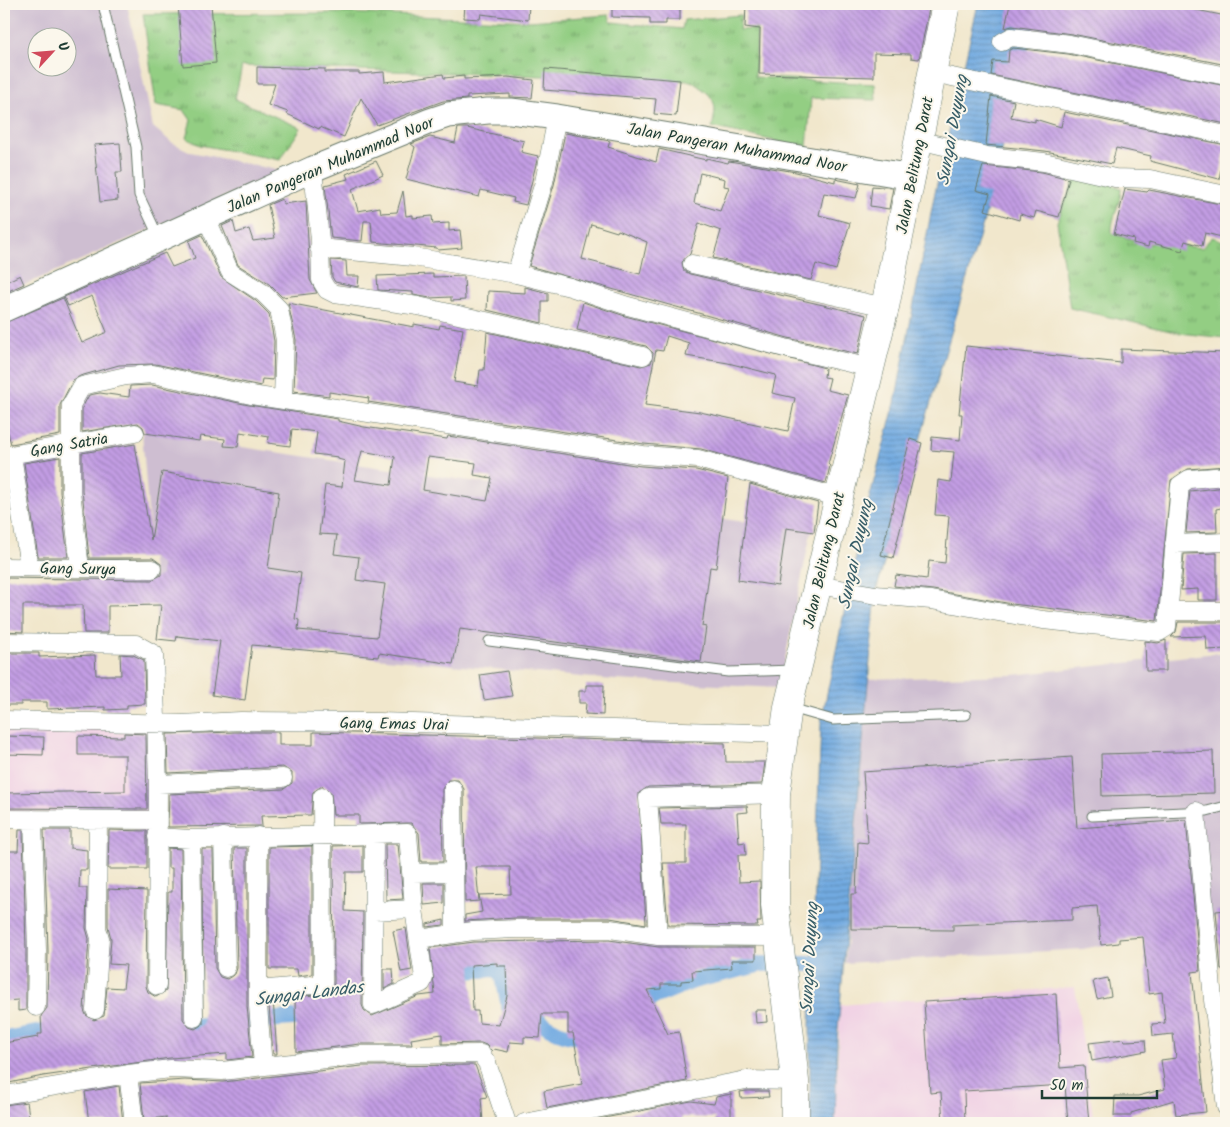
<svg xmlns="http://www.w3.org/2000/svg" width="1230" height="1127" font-family="Kalam,sans-serif">
<defs>
<pattern id="grass-tufts" width="24" height="20" patternUnits="userSpaceOnUse" patternTransform="scale(1.25)"><rect width="24" height="20" fill="#93ce83"/><path d="M3 7l-1-3M5 7V3M7 7l1-3M15 17l-1-3M17 17v-4M19 17l1-3" fill="none" stroke="#77a86c"/></pattern>
<pattern id="water-rules" width="6" height="5" patternUnits="userSpaceOnUse" patternTransform="scale(1.25)"><rect width="6" height="5" fill="#72aae1"/><path d="M0 2.5h6" fill="none" stroke="#5d8cb7"/></pattern>
<pattern id="building-back-hatch" width="6" height="6" patternUnits="userSpaceOnUse" patternTransform="scale(1.25)"><rect width="6" height="6" fill="#c39de4"/><path d="M-1 5l2 2M0 0l6 6M5-1l2 2" fill="none" stroke="#9e81ba"/></pattern>
</defs>
<rect width="100%" height="100%" fill="#fbf7ec"/>
<filter id="ink" filterUnits="userSpaceOnUse"><feTurbulence type="fractalNoise" baseFrequency=".02" numOctaves="2"/><feDisplacementMap in="SourceGraphic" scale="10" xChannelSelector="R" yChannelSelector="G"/><feConvolveMatrix kernelMatrix="1 2 1 2 8 2 1 2 1" color-interpolation-filters="sRGB"/></filter>
<filter id="wash" filterUnits="userSpaceOnUse"><feTurbulence type="fractalNoise" baseFrequency=".0096" numOctaves="4" result="noise"/><feDisplacementMap in="SourceGraphic" scale="20" xChannelSelector="R" yChannelSelector="G"/><feGaussianBlur stdDeviation="1.12" result="paint"/><feColorMatrix in="noise" values="0 0 0 0 0 0 0 0 0 0 0 0 0 0 0 0 0 1.4 0 .05"/><feComposite in="paint" operator="in"/></filter>
<g filter="url(#wash)">
<rect width="100%" height="100%" fill="#f1e7cc"/>
<!-- built -->
<path fill="#f0d0e4" d="M151,726L152,816L4,812V727Z
M1075,987L1094,1123H835L840,1005Z"/>
<!-- industrial -->
<path fill="#cebed1" fill-rule="evenodd" d="M4,4H127L153,127L171,142L191,152L282,171L4,294ZM38,38H68V68H38Z
M142,432L811,532L779,688L614,680L158,638Z
M1226,652V910L1197,926L1083,949L845,963L868,679L1013,675Z"/>
<!-- grass -->
<path fill="url(#grass-tufts)" stroke="#59865c" d="M347,13L529,21L609,15L611,22L682,29L684,20L741,15L739,30L757,29L755,77L875,84L876,100L811,98L807,148L712,127C719,100 713,96 691,81L242,66L235,99L301,128L280,160L200,145L186,138L191,120L184,110L156,105L143,14Z
M1078,171L1121,188C1121,204 1111,218 1112,233L1116,235L1149,244L1155,242L1202,248L1212,237L1226,242V338L1179,333L1070,308L1057,222Z"/>
<!-- water -->
<path fill="url(#water-rules)" stroke="#48748a" d="M978,4H1040L984,220L876,591L837,1040L835,1123H810V1023L821,722L864,518L895,403L934,197Z"/>
<g fill="none" stroke-linecap="round" stroke-linejoin="round">
<!-- canal -->
<path stroke="#72aae1" stroke-width="16" d="M450,972L494,969L502,972L509,1007C525,1007 537,1020 550,1028C563,1036 580,1038 595,1037
M633,1009L656,996L693,981L762,964H828
M167,1024L191,1026L317,1016
M4,1039L63,1028"/>
</g>
<g id="blocks">
<!-- building -->
<path fill="url(#building-back-hatch)" fill-rule="evenodd" d="M178,4H211L216,63L183,66Z
M465,4H529L528,20L481,14L480,19L464,18Z
M612,4H680V20H666V24H650V18L612,17Z
M746,4L881,5L930,4L919,59L911,58V54L874,53V77L759,74L760,29L745,27Z
M1010,4H1167L1226,16V45L1222,64L1072,34L1012,26L1005,28Z
M1013,48L1068,54L1226,86V124L991,75L993,61L1008,62L1009,50Z
M257,67L325,69V72H359V74L384,72L385,82L443,74L444,78L464,76V79L508,77L534,80L532,98L510,97V94L467,96V99L443,101L377,125L361,98L344,137L320,127L319,129L287,114L288,112L268,105L275,84H257Z
M545,69L680,80L676,116L654,114L656,99L544,90Z
M991,96L1014,101L1011,117L1035,122V119L1061,127L1064,112L1226,145L1219,179L1150,161L1151,156L1116,148L1112,164L1045,151L986,145Z
M458,128H467L524,141L521,152L538,156L526,205L513,202L514,198L481,190L479,197L406,179L415,147L411,144L430,137L455,143Z
M565,133L610,141L608,147L656,162L659,149L706,160V158L728,163L729,161L796,172L835,182V179L860,184L856,198L824,193L819,215L850,223L836,270L816,264L811,280L713,258L721,231L699,223L690,254L682,262L684,271L690,274L866,315L858,354L788,338L529,266L554,185ZM700,173L725,179L724,186L729,187L720,211L694,203ZM591,224L617,232L618,230L647,242L640,274L582,259Z
M120,143L122,172H116L118,200L100,202L94,145Z
M376,161L383,175L352,189L358,211L380,207L381,213L397,212L403,191L406,216L413,215V218L432,216L433,224L449,223V231L460,230L462,248L438,250L437,248L373,242L371,221H364L362,241L331,238L325,185L348,179L346,174Z
M983,166L1042,172L1069,179L1059,217L1036,211L1034,218L1020,214L1019,220L985,210L990,194L976,190Z
M872,186L893,188L889,209L870,206Z
M1125,189L1147,192L1149,190L1226,205V238L1205,233L1202,246L1185,241L1182,251L1149,242L1148,247L1133,243L1134,239L1114,234Z
M282,199L283,204L306,201L310,280L317,293L282,297L269,284L238,265L222,226L233,221L236,233L249,229L253,241L275,238L268,205Z
M202,235L221,277L256,301L269,314L274,341L273,380L262,379L261,386L155,364L119,365L80,376L73,380L60,405V435L11,444L5,422L4,423V323L63,298L82,343L107,332L92,296L68,306L64,297L165,253L172,267L195,258L189,241Z
M331,260L346,261L347,276H359L358,287L335,282L332,277Z
M433,274V277L464,276L465,300L451,301V297L430,298L413,295V292L378,290L377,276Z
M20,275L24,284L4,293V283Z
M525,287L548,293V301H542V323L487,310L488,291L525,293Z
M583,302L625,316L825,368L824,377L830,378L827,390L848,395L828,464L830,466L826,483L701,449L644,444L368,402L369,398L329,392V396L294,391L296,340L288,303L414,327V324L439,329L440,325L463,329L454,382L478,386L480,370H484L487,332L641,366L651,363L653,353L646,346L577,330ZM667,336L689,343L686,356L728,363L776,375L772,393L795,398L788,431L700,412L645,405L656,350L663,351Z
M966,346L1121,363V349L1226,353V466L1188,469L1171,480L1157,621L1012,604L933,590L894,586L896,575L927,579L929,561L945,563L949,516L935,515L938,480L951,482L954,452L931,450L932,437L960,440L962,414H959Z
M152,385L249,405L338,419V421L364,427L447,439L448,436L641,466L696,470L728,478L716,568L710,567L702,626L706,627L701,662L460,629L453,664L379,653L378,657L252,645L245,700L212,695L220,641L177,636L176,641L157,639L161,605L108,606V633H84L83,605H23V632L4,631V578L152,580L161,575V564L153,558H89L82,490V453L135,444L151,540L162,472L279,492L268,568L301,573L295,619L299,620L298,630L377,637L385,584L356,580L359,557L334,554L337,535L319,534L325,485L342,487L345,461L338,459V457L314,454L317,432L292,429L290,446L268,443L269,437L240,432L238,447L224,446L225,439L200,436L199,441L145,433L143,427L138,423L82,432V408L89,395L100,393L129,397L130,386ZM362,451L395,457L391,485L355,480ZM428,457L476,463L474,475L492,478L487,501L423,490Z
M910,439L922,443L893,558L881,555Z
M60,457V492L68,557H38L24,463Z
M4,471L10,509L4,510Z
M750,484L818,503L814,532L786,528L778,586L738,580Z
M1226,487V507L1216,509L1217,532L1186,533L1190,491Z
M1217,553V600H1198V589L1181,590L1184,554Z
M1178,622H1226V649L1207,650L1206,636L1171,637L1176,632Z
M1166,640V671H1146L1145,641L1158,643Z
M4,653H39V657L95,655L96,675H121L120,654L133,655L144,660L145,704L127,705V709L105,710V707L47,709V702H21V705H4Z
M507,671L512,696L484,700L480,675Z
M586,685H604L603,715L585,714L586,703H579V691H586Z
M235,732H279V745H313V732L725,743L726,762H765L762,784L648,787L639,793L646,924L610,918H516L465,921V915L482,912L479,895L511,894L510,867H476L479,901L465,902L464,789L458,780H448L442,789L443,862H421L419,833L411,823L359,824V815H333L331,792L322,786L313,792L311,815L261,816L262,826L168,827L169,794L284,789L292,783V773L283,767L168,773L167,734Z
M124,733L146,734L147,809L4,808V793L125,791V755H78V736L124,737Z
M4,736L44,737L43,755L4,754Z
M1213,751L1214,793L1102,796L1101,754Z
M1072,757L1077,828L1186,820L1200,971L1192,972L1206,1112L1176,1115L1174,1100L1131,1113V1116H1114L1115,1096H1138L1165,1089L1161,1060L1176,1058L1173,1034L1153,1036L1152,1024L1165,1023L1162,992L1149,994L1143,937L1119,939V943L1101,945L1097,906L1072,908V920L953,925V930L851,929V894H856L858,842L868,843L863,772Z
M747,806L748,812L737,813L739,843L745,842L746,855H738L739,882L760,881L761,922H757L758,926L668,925L663,863H686V824H661L659,808Z
M19,830H23L26,951V1010L18,1011V1000L4,1001V851H18Z
M44,830H70V848L87,850V870H80L79,888H87L86,928L89,939L84,1010L86,1015L94,1020L104,1016L107,987L123,988L126,965L109,964L111,939L108,926V889L147,891L146,986L148,992L156,997L166,991L168,892H172V868H168V848L181,849L183,1019L189,1027L195,1029L203,1024L202,849H213L215,968L220,977L227,979L235,974L237,968L234,848H247V1006L252,1057L227,1060V1054L170,1058L43,1076L4,1084V1043L38,1037V1034H42L41,1016L47,1008L48,951Z
M109,830L147,831V869H108Z
M385,844H398L403,899L386,900Z
M363,845V872H346L345,911L363,912L362,1005L364,1010L372,1016L419,996L435,994L430,948L474,942L609,940L658,947H756V960H731L732,968L692,971L693,980L681,981V984H661V989L647,990L668,1034L679,1032L687,1081L547,1108L544,1091L582,1084L573,1033H568V1014H542L540,1038L524,1037V1043L510,1042L508,1052L494,1049L492,1051L486,1045L481,1043L442,1044V1034L411,1039L412,1044H360L296,1052L295,997L324,994L329,993L334,984L333,846ZM497,963V966H506L507,996L499,1025L479,1023L478,1011H473L471,965Z
M312,846V974L298,976L297,969H269V847Z
M423,883H444V903L424,905Z
M1226,910V969H1221L1216,911Z
M444,920V925L427,927V924Z
M406,928L412,970L401,972L393,931Z
M384,969H393L394,984L384,989Z
M1108,978L1111,996L1097,999L1093,981Z
M1056,994L1060,1068L1084,1066L1089,1123H1068L1065,1085L964,1091L965,1123H943L941,1092L930,1093L924,1002Z
M273,999L277,1054H273L269,1006V1000Z
M755,1010H766L767,1022L756,1023Z
M1124,1039L1125,1041L1145,1040L1146,1051L1092,1061L1089,1043Z
M475,1065L487,1097L481,1098L483,1122L166,1123V1117L144,1120L140,1083L185,1080L223,1082L362,1066Z
M119,1086L123,1123H89L85,1092Z
M747,1091H768L769,1097L741,1098L740,1092Z
M731,1094V1122H714L715,1118L682,1117V1123H579L691,1101L714,1104L716,1097Z
M27,1102L30,1123H4V1105Z"/>
</g>
</g>
<g filter="url(#ink)">
<use href="#blocks" fill-opacity="0" stroke="#687869" stroke-width="1"/>
<g fill="none" stroke-linecap="round" stroke-linejoin="round">
<!-- service casing -->
<g stroke="#687869" stroke-width="11">
<path id="service" d="M103,4L136,147L139,195L159,238
M489,641L728,672L793,670
M791,708L833,720L966,715
M1092,816L1207,811L1226,806"/>
</g>
<!-- minor casing -->
<g stroke="#687869" stroke-width="19">
<path id="minor" d="M1002,42L1011,37L1070,44L1226,76
M933,73L1226,135
M918,140L987,156L1044,162L1115,178L1150,179L1226,195
M313,169L320,240L321,280L327,290L335,294L418,306L643,356
M206,217L230,272L263,293L279,309L285,340L283,398
M319,248L413,257L516,274L570,287L628,306L785,348L871,368
M692,264L885,307
M516,274L544,182L557,117
M12,455L29,567
M4,456L135,433
M1174,544L1226,542
M4,567L152,569
M80,568L71,491V405L82,386L126,376L153,374L251,395L643,455L698,459L837,497
M817,585L876,595L931,600L1043,620L1159,632L1167,627L1180,485L1189,479L1226,476
M1169,611H1226
M4,642L136,644L154,654L158,784L157,986
M4,720L180,724L241,721L379,722L783,734
M158,784L283,778
M453,789L455,934
M1196,811L1213,1000L1226,1107
M4,819L157,820
M33,819L37,951L36,1007
M258,836V1006L263,1066
M157,837L191,839L407,833L408,834L414,909L424,978L422,983L373,1005L374,834
M223,837L226,968
M191,839L194,1018
M412,873L453,872
M374,911L414,909
M658,936L648,798L776,794
M419,939L473,931L516,929H610L658,936L779,937
M258,990L323,984L322,797
M95,1010L100,938L97,928L98,820
M128,1074L134,1123
M4,1095L128,1074L171,1069L222,1071L361,1055L481,1054L487,1063L507,1123
M524,1123L746,1080L795,1081"/>
</g>
<!-- secondary casing -->
<g stroke="#687869" stroke-width="27">
<path id="secondary" d="M4,309L313,169L430,121L448,115L488,111H511L557,117L912,177"/>
</g>
<!-- primary casing -->
<g stroke="#687869" stroke-width="29">
<path id="primary" d="M795,1123V1081L775,905L776,794L788,707L885,307L946,4"/>
</g>
<!-- service -->
<use href="#service" stroke="#fff" stroke-width="9"/>
<!-- minor -->
<use href="#minor" stroke="#fff" stroke-width="18"/>
<!-- secondary -->
<use href="#secondary" stroke="#fff" stroke-width="25"/>
<!-- primary -->
<use href="#primary" stroke="#fff" stroke-width="28"/>
</g>
</g>
<g text-anchor="middle" stroke-width="4" stroke-linejoin="round" paint-order="stroke">
<!-- street labels -->
<g font-size="16" fill="#1f3d34" stroke="#fbf7ec">
<text transform="translate(737 147) rotate(10)" y="6">Jalan Pangeran Muhammad Noor</text>
<text transform="translate(330 164) rotate(-23)" y="6">Jalan Pangeran Muhammad Noor</text>
<text transform="translate(914 165) rotate(-79)" y="6">Jalan Belitung Darat</text>
<text transform="translate(69 444) rotate(-10)" y="6">Gang Satria</text>
<text transform="translate(823 560) rotate(-77)" y="6">Jalan Belitung Darat</text>
<text transform="translate(78 568) rotate(1)" y="6">Gang Surya</text>
<text transform="translate(394 723) rotate(1)" y="6">Gang Emas Urai</text>
</g>
<!-- water labels -->
<g font-size="18" font-style="italic" fill="#385e68" stroke="#fbf7ec">
<text transform="translate(952 130) rotate(-80)" y="6">Sungai Duyung</text>
<text transform="translate(855 554) rotate(-78)" y="6">Sungai Duyung</text>
<text transform="translate(809 958) rotate(-87)" y="6">Sungai Duyung</text>
<text transform="translate(309 993) rotate(-7)" y="6">Sungai Landas</text>
</g>
</g>
<!-- margin -->
<rect width="1230" height="1127" fill="none" stroke="#fbf7ec" stroke-width="20"/>
<!-- north arrow -->
<g transform="translate(52 52) rotate(64)"><circle r="24" fill="#fbf7ec" stroke="#a3ada2"/>
<path d="M0-4L9 19L0 12L-9 19Z" fill="#d1495b"/>
<text y="-8" font-size="14" font-weight="bold" text-anchor="middle" fill="#1f3d34">U</text>
</g>
<!-- scale -->
<path d="M1042 1090v8h115v-8" fill="none" stroke="#1f3d34" stroke-width="2.5"/>
<text x="1050" y="1090" font-size="15" fill="#1f3d34" stroke="#fbf7ec" stroke-width="4" paint-order="stroke">50 m</text>
</svg>
